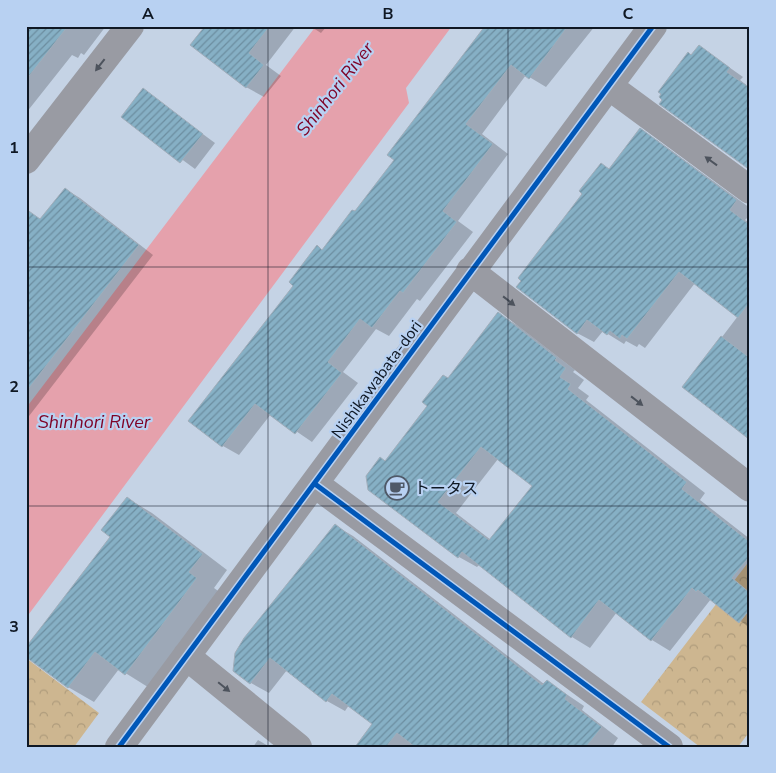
<svg xmlns="http://www.w3.org/2000/svg" width="776" height="773" font-family="'Nunito Sans','Noto Sans JP',sans-serif">
<defs>
<pattern id="park-crowns" width="20" height="18" patternUnits="userSpaceOnUse" patternTransform="scale(1.25)"><rect width="20" height="18" fill="#cdb690"/><path d="M2 6a3 3 0 1 1 6 0M12 15a3 3 0 1 1 6 0" fill="none" stroke="#af9c7c"/></pattern>
<pattern id="building-hatch" width="6" height="6" patternUnits="userSpaceOnUse" patternTransform="scale(1.25)"><rect width="6" height="6" fill="#86b0c5"/><path d="M-1 1l2-2M0 6l6-6M5 7l2-2" fill="none" stroke="#6c8ea0"/></pattern>
</defs>
<rect width="100%" height="100%" fill="#c5d3e5"/>
<!-- park -->
<path fill="url(#park-crowns)" d="M750,560V731L738,747H700L641,702Z
M26,658L99,713L74,747H26Z"/>
<!-- water -->
<path fill="#e5a1ac" d="M316,26H452L406,88L409,103L26,618V408Z"/>
<!-- shadow -->
<path fill="#0003" fill-rule="evenodd" d="M26,26H106L84,55L81,53L78,58L72,55L26,113Z
M206,26H296L266,65L281,76L264,97L246,87Z
M310,26H327L321,33Z
M486,26H595L546,87L526,75L482,134L508,154L458,221L473,232L420,301L417,299L389,336L376,329L343,372L358,383L312,442L271,414L239,455L223,446L190,421L295,286L317,247L323,250L356,213L396,160Z
M699,46L743,77L740,80L750,88V169L692,56Z
M143,90L215,143L195,169L123,116Z
M640,130L657,140L750,208V215L745,220L750,223V438L684,387L738,316L695,283L645,348L639,344L637,347L626,341L624,344L603,331L594,342L577,333L584,194L601,165L610,170Z
M65,189L80,198L153,255L26,420V229L40,220Z
M498,314L517,325L575,370L573,372L584,380L578,388L589,396L586,400L705,493L700,500L750,539V628L711,599L670,651L652,640L617,612L590,648L572,637L479,565L477,567L459,557L385,462ZM498,459L534,486L491,540L456,513Z
M127,498L152,513L227,570L214,588L221,593L151,689L119,669L94,702L68,687Z
M336,526L353,536L544,684L547,681L584,706L582,710L618,738L612,747H417L414,744L412,747H356L374,724L349,705L345,711L327,701L287,670L269,693L251,683L235,670Z
M258,740L270,747H253Z"/>
<!-- building -->
<path fill="url(#building-hatch)" stroke="#a0adba" fill-rule="evenodd" d="M26,26H68L26,80Z
M205,26H270L249,53L264,65L246,88L190,45Z
M485,26H568L529,79L511,65L466,124L493,144L443,211L457,222L403,293L400,291L372,328L360,319L328,362L342,373L295,434L255,404L222,447L188,421L293,286L289,282L317,245L322,250L352,210L355,211L394,160L387,155Z
M699,45L730,68L727,72L750,88V170L659,104L662,100L659,97L661,94L658,92L688,52L691,55Z
M143,88L203,134L180,163L121,117Z
M640,128L737,200L730,210L750,225V302L738,318L679,272L627,339L622,335L620,339L610,331L607,335L587,320L577,334L516,287L521,281L518,278L582,194L579,191L601,163L609,169Z
M65,188L139,245L26,392V209L40,219Z
M498,312L557,358L555,360L566,368L560,377L571,384L568,389L687,482L682,489L750,542V556L732,578L750,593V609L739,623L698,590L696,592L692,588L651,641L599,600L571,638L462,552L458,558L368,490L366,476L380,457L385,461L427,406L422,402L443,375L448,378ZM481,447L532,486L489,540L438,502Z
M721,336L750,358V440L682,387Z
M127,497L203,554L189,572L197,578L125,675L95,652L68,688L26,657V647L110,537L101,530Z
M335,524L542,685L547,680L567,695L565,699L602,727L586,747H415L397,733L386,747H355L372,724L332,694L326,702L270,658L250,684L233,671L235,653L244,638Z"/>
<g fill="none" stroke-linecap="round" stroke-linejoin="round">
<!-- minor -->
<path stroke="#999ba3" stroke-width="28" d="M610,87L750,190
M26,160L130,26
M470,271L750,488
M315,484L669,747
M186,656L298,747
M119,747L653,26"/>
<!-- cycleway casing -->
<g stroke="#b8d1f2" stroke-width="8">
<path id="cycleway" d="M315,484L669,747
M119,747L653,26"/>
</g>
<!-- cycleway -->
<use href="#cycleway" stroke="#0057b8" stroke-width="5"/>
</g>
<!-- one-way arrows -->
<defs><path id="oneway-solid" d="M-6-.8H1V-3.2L6.5 0L1 3.2V.8H-6Z" transform="scale(1.25)"/></defs>
<g fill="#4d535d">
<use href="#oneway-solid" transform="translate(100 65) rotate(128)"/>
<use href="#oneway-solid" transform="translate(711 161) rotate(-144)"/>
<use href="#oneway-solid" transform="translate(509 301) rotate(38)"/>
<use href="#oneway-solid" transform="translate(637 401) rotate(38)"/>
<use href="#oneway-solid" transform="translate(224 687) rotate(39)"/>
</g>
<!-- grid -->
<path fill="none" stroke="#0f1824" stroke-width="1" stroke-opacity="0.55" d="M268,26V747M508,26V747M26,267H750M26,506H750"/>
<!-- icons -->
<defs>
<g id="cafe-ring" transform="scale(1.25)"><circle r="9.5" fill="#b8d1f2" stroke="#4f5968" stroke-width="1.5"/><path d="M-5.5-4.5H6V0H3Q3 3.5 0 3.5H-2.5Q-5.5 3.5-5.5 0ZM3-3.2v2h1.7v-2ZM-6 4.5H4V6H-6Z" fill="#4f5968"/></g>
</defs>
<g fill-rule="evenodd">
<use href="#cafe-ring" x="397" y="488"/>
</g>
<g text-anchor="middle" stroke-width="4.5" stroke-linejoin="round" paint-order="stroke">
<!-- street labels -->
<g font-size="16" fill="#0f1824" stroke="#b8d1f2">
<text transform="translate(376 379) rotate(-54)" y="6">Nishikawabata-dori</text>
</g>
<!-- poi labels -->
<g font-size="16" fill="#0f1824" stroke="#b8d1f2" text-anchor="start">
<text x="414" y="494">トータス</text>
</g>
<!-- water labels -->
<g font-size="18" font-style="italic" fill="#7f0326" stroke="#b8d1f2">
<text transform="translate(335 89) rotate(-52)" y="6">Shinhori River</text>
<text x="94" y="428">Shinhori River</text>
</g>
</g>
<!-- border -->
<rect width="776" height="773" fill="none" stroke="#b8d1f2" stroke-width="55"/>
<rect x="28" y="28" width="720" height="718" fill="none" stroke="#0f1824" stroke-width="2"/>
<g font-size="16" text-anchor="middle" font-weight="bold" fill="#0f1824">
<text x="148" y="19">A</text>
<text x="388" y="19">B</text>
<text x="628" y="19">C</text>
<text x="14" y="153">1</text>
<text x="14" y="392">2</text>
<text x="14" y="632">3</text>
</g>
</svg>
